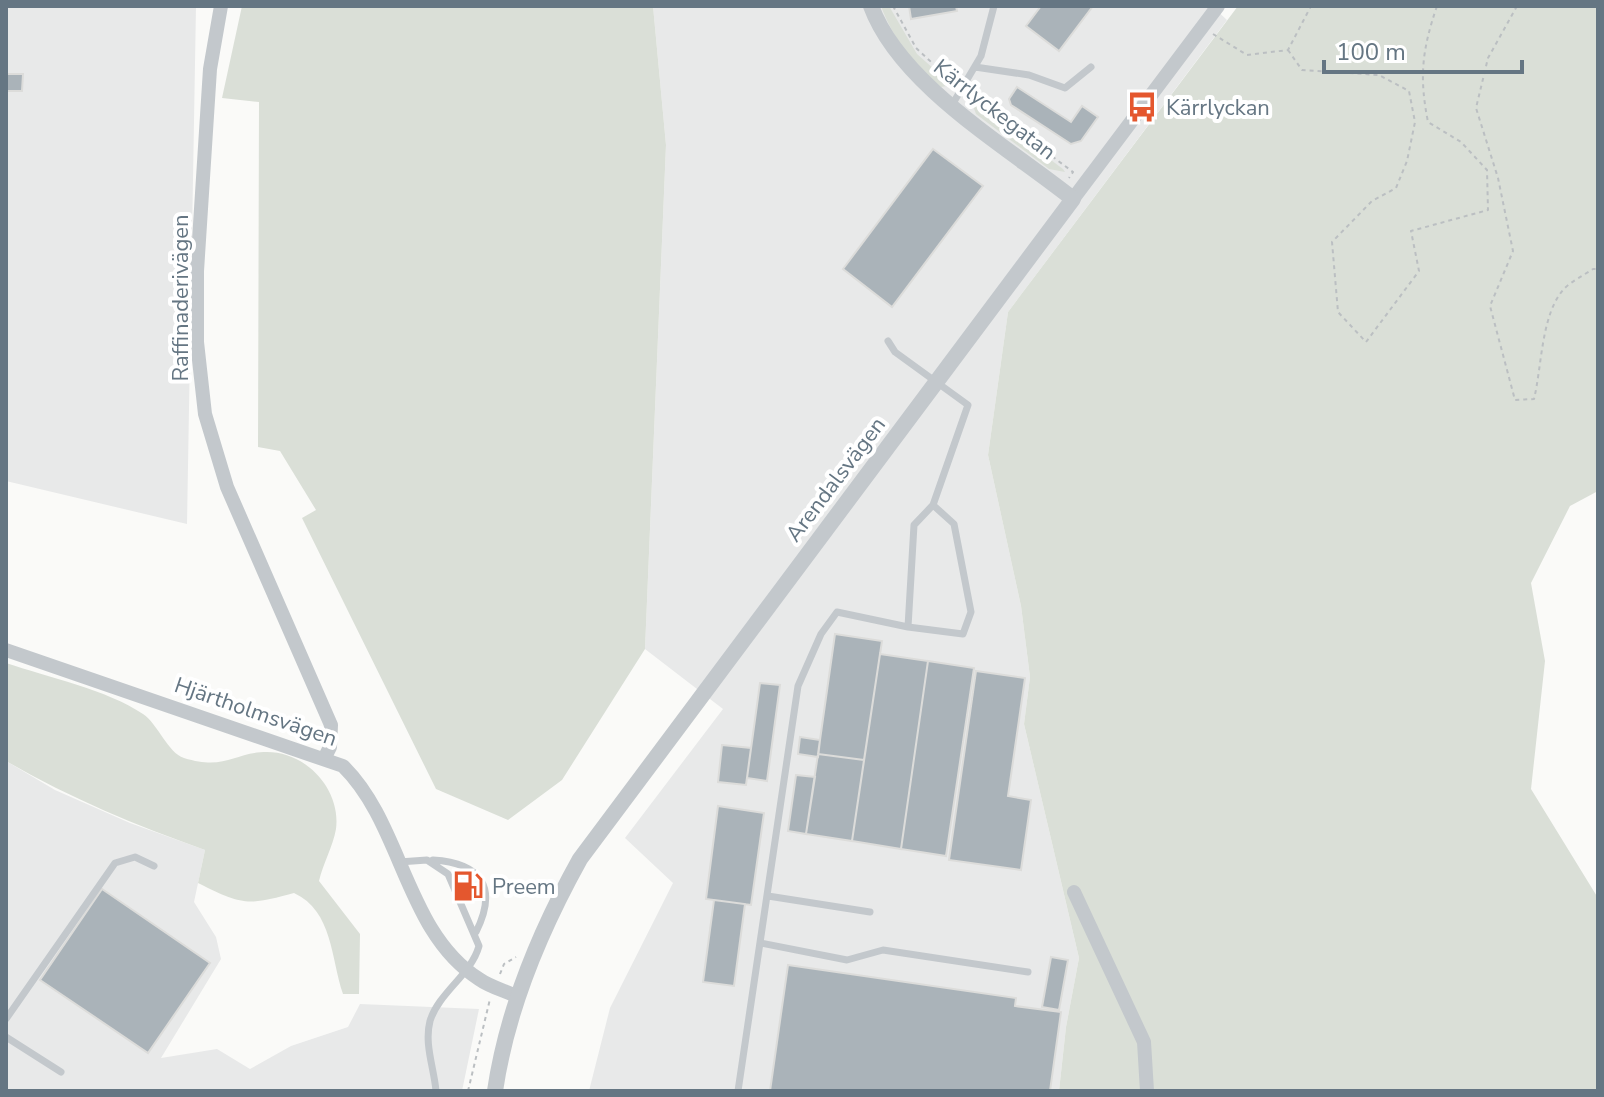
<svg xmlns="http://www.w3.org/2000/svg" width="1604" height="1097" font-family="'Nunito Sans',sans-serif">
<rect width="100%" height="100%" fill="#fafaf8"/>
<!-- built -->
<path fill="#e8e9e9" d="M6,6H196L187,524L6,481Z
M653,6H1212L1227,20L1008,312L988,455L1021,606L1030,677L1024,724L1079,958L1066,1027L1059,1091H589L610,1008L673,883L625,838L723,709L645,649L666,145Z
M6,761L55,790L130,823L205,850L194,902L216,937L221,959L161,1058L217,1049L250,1069L291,1046L348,1027L360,1004L479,1009L462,1091H6Z"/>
<!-- green -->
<path fill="#dadfd7" d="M242,6H653L666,145L645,649L562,780L508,820L436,789L302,518L316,510L280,451L258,447L259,102L222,98Z
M881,6H889L917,54L952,85L941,87C915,67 892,37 881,6Z
M1238,6H1598V491L1570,506L1531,583L1545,661L1531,789L1598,898V1091H1059L1066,1027L1079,958L1024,724L1030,677L1021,606L988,455L1008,312Z
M971,100L1063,169L1065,172L1049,169L976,114Z
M6,663C47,677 108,690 143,714C158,724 168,753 184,758C226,771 234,752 267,752C307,752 341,790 336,829C333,846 323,864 319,881L360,934L359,994H343C331,959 333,911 294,893C247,906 242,905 198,883L205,850C135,825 70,798 6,761Z"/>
<!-- building -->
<path fill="#aab3b9" stroke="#dcdcda" stroke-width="2" d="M909,6H956L957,11L911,19Z
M1041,6H1093L1059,51L1026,26Z
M6,74H23L22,91H6Z
M1017,87L1071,122L1082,106L1098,117L1081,141L1071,144L1011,105L1009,99Z
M933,149L983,186L892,307L843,269Z
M835,634L882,641L864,760L818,754Z
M880,654L928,661L901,849L852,841Z
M928,661L974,668L946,856L901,849Z
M976,671L1025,678L1008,796L1031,800L1021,870L949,860Z
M760,683L780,685L767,781L747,778Z
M800,737L820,740L818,757L798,754Z
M722,745L751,748L746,785L718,782Z
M818,754L864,760L852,841L806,834Z
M796,775L815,777L806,834L788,831Z
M718,806L764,813L751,905L706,899Z
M102,889L210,963L148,1053L40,980Z
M714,900L745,904L734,986L703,982Z
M1051,957L1068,960L1059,1010L1042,1007Z
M788,965L1016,998L1015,1006L1061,1012L1050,1091H770Z"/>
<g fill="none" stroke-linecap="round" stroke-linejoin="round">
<!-- path -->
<path stroke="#bbbfc2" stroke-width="2" stroke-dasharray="4 4" stroke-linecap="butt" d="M893,6L916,48L954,83
M1517,6L1488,58L1476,108L1498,178L1513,251L1490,306L1515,400L1534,399C1542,366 1541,316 1563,290C1570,282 1584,275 1593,269H1598
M1213,34L1247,55L1288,50L1311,6
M1288,50L1302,70L1379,75L1409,91L1415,122L1407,161L1396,188L1372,201L1332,242L1338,312L1366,342L1419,271L1411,231L1488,210L1487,170L1461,142L1428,122C1419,77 1422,50 1437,6
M969,94L1073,172L1069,178
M500,974L504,964L516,957
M468,1091L490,999"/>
<!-- service -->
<path stroke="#c3c8cc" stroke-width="7" d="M975,67L1029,75L1065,88L1091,67
M952,105L981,56L994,6
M908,627L963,634L971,612L954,524L933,505
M433,860C482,863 498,888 476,932
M399,862L427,860L448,874L479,946C471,975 439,992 430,1021C424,1044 434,1068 436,1091
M768,896L870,912
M761,943L847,960L883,950L1028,972
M6,1019L115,863L135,857L154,866
M6,1037L61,1072
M738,1091L798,686L821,634L837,612L908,627L914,525L933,505L968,405L895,352L888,341"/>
<!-- minor -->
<path stroke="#c3c8cc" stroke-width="14" d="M221,6L210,69L197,271V342L205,414L227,487L331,725L330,747L325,757
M1073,199L1218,6
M6,650L343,766C403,825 405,932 479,979C490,987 506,991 518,997
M1074,892L1144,1042L1147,1091"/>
<!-- tertiary -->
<path stroke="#c3c8cc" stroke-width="16" d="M495,1091C507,1009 540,931 580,859L1073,199C1008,147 900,85 871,6"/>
</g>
<!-- icons -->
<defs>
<g id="bus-bare" transform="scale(2.4)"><path d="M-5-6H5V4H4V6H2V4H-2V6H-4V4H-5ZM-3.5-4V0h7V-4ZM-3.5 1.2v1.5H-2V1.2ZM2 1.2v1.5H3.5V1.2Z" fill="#e4572e" stroke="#fff" stroke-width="2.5" paint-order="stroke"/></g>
<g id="fuel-bare" transform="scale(2.4)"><path d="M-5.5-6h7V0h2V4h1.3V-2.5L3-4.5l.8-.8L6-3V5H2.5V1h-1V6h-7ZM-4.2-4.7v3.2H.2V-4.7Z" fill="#e4572e" stroke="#fff" stroke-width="2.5" paint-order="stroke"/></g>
</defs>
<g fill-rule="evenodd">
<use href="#bus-bare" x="1142" y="107"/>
<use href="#fuel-bare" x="468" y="886"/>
</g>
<g text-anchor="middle" stroke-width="8" stroke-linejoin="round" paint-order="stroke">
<!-- poi labels -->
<g font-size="22" fill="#657683" stroke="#fff" text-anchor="start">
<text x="1166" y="115">Kärrlyckan</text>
<text x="492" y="894">Preem</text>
</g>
<!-- street labels -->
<g font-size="22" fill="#657683" stroke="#fff">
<text transform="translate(995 109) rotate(38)" y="8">Kärrlyckegatan</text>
<text transform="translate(180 298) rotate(-90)" y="8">Raffinaderivägen</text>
<text transform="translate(835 479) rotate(-53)" y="8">Arendalsvägen</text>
<text transform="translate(256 711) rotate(19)" y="8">Hjärtholmsvägen</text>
</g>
</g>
<!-- border -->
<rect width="1604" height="1097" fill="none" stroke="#657683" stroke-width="16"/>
<!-- scale -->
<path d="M1324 60v12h198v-12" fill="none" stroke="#657683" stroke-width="4"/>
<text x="1336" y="60" font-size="24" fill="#657683" stroke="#ffffff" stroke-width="6" paint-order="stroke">100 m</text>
</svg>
